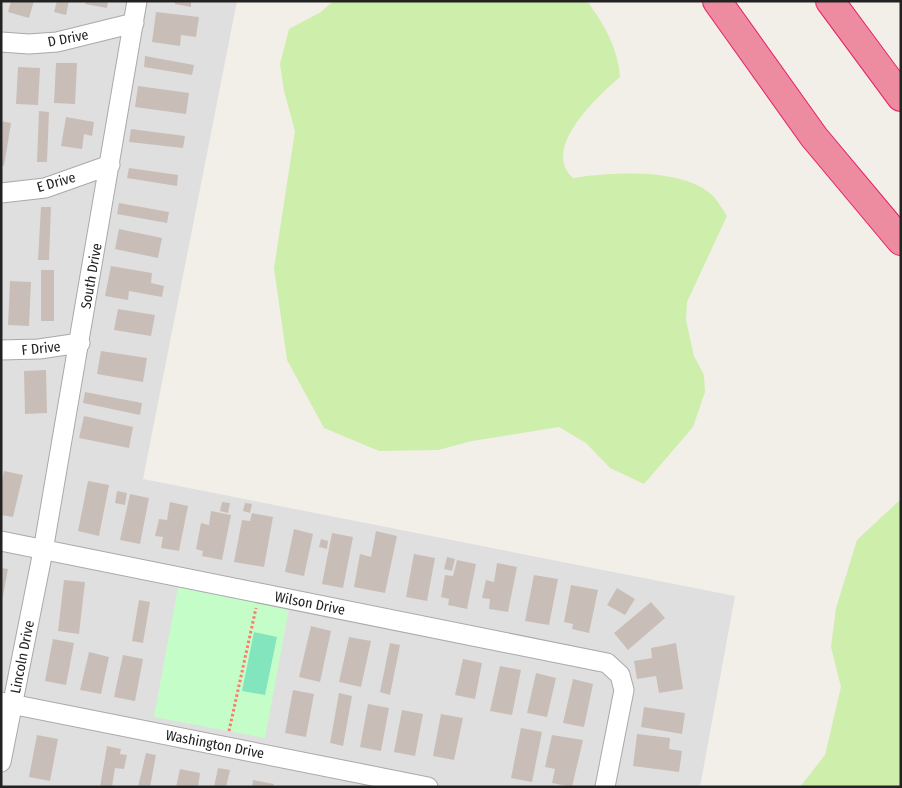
<svg xmlns="http://www.w3.org/2000/svg" width="902" height="788" font-family="'Fira Sans Condensed',sans-serif">
<rect width="100%" height="100%" fill="#f2efe8"/>
<!-- residential -->
<path fill="#e0dfdf" d="M1,1H237L143,479L735,596L700,787H1Z"/>
<!-- grass -->
<path fill="#ceeeac" d="M333,1H587C604,24 618,48 620,77C598,96 540,149 573,178C611,172 686,167 714,197C719,203 723,210 727,216L687,302L686,320L694,356L704,375L705,392L693,427L644,484L610,468L586,443L559,427L472,441L438,450L379,451L324,428L287,360L274,268L295,131L284,91L280,64L289,29L321,12Z
M901,499V787H800L825,755L841,687L831,647L836,608L857,540Z"/>
<!-- park -->
<path fill="#c4fdc8" d="M178,587L289,608L265,738L154,717Z"/>
<!-- pitch -->
<path fill="#82e5bd" d="M254,632L277,637L265,695L242,691Z"/>
<!-- building -->
<path fill="#c8beb7" d="M11,1H34L29,18L8,12Z
M57,1H69L66,15L54,12Z
M86,1H108L107,8L85,4Z
M175,1H191V7L175,4Z
M156,12L199,17L196,37L181,35L180,46L152,42Z
M145,56L194,65L192,75L144,67Z
M56,63H77L75,104L54,103Z
M18,67L40,68L38,105L16,104Z
M138,86L189,93L186,114L135,107Z
M39,111L49,112L47,162H37Z
M66,117L94,122L92,136L84,134L82,149L61,146Z
M1,121L11,123L4,166L1,165Z
M131,129L185,136L183,148L129,142Z
M129,168L178,175L177,186L127,178Z
M119,203L169,212L167,223L117,214Z
M41,207H51L49,260H38Z
M119,229L162,238L158,258L115,249Z
M111,266L152,273L151,283L164,286L162,297L129,291L128,300L105,296Z
M41,270H54V321H41Z
M10,281L31,282L29,326L8,325Z
M118,309L155,315L151,336L114,330Z
M101,351L147,358L143,382L97,374Z
M46,370L47,413L25,414L24,371Z
M85,392L142,403L140,415L83,403Z
M84,416L133,427L129,448L79,438Z
M4,471L23,475L13,517L1,515V486Z
M88,481L109,485L99,536L78,531Z
M117,491L127,493L125,505L115,503Z
M130,494L149,498L140,544L120,540Z
M170,502L188,506L179,551L161,548L163,537L155,536L159,519L167,520Z
M222,502L230,503L228,513L220,511Z
M245,503L252,504L250,513L243,511Z
M211,511L231,515L222,560L202,556L203,551L196,549L201,523L209,525Z
M252,513L273,517L264,567L234,562L242,520L250,521Z
M294,529L313,534L304,576L285,572Z
M376,531L397,536L385,593L354,587L360,554L371,557Z
M332,533L353,537L343,588L322,584Z
M321,539L328,541L327,549L319,547Z
M414,554L435,558L427,601L406,597Z
M447,557L455,559L452,571L444,569Z
M457,560L476,564L467,609L448,605L449,599L441,597L445,575L453,576Z
M497,563L517,567L508,612L489,609L490,599L482,598L486,580L494,582Z
M1,568L8,569L2,601H1Z
M534,575L558,579L549,625L525,621Z
M64,580L85,582L79,634L58,631Z
M571,585L598,590L589,633L572,629L573,624L564,622Z
M617,588L635,599L625,615L607,605Z
M139,600L150,602L143,643L132,641Z
M651,602L665,618L628,650L614,633Z
M311,626L331,631L320,682L299,677Z
M349,637L371,641L361,687L339,682Z
M53,639L74,643L66,685L45,681Z
M390,643L400,645L390,695L380,692Z
M676,643L683,689L659,693L656,676L637,679L634,661L652,658L651,648Z
M89,652L109,657L101,694L80,690Z
M123,655L143,659L135,701L114,697Z
M463,659L482,663L475,699L455,695Z
M500,666L521,670L512,715L490,711Z
M536,673L556,678L547,717L527,713Z
M573,679L593,684L584,727L563,723Z
M293,690L314,694L306,737L285,733Z
M339,693L352,696L343,746L330,743Z
M368,704L389,708L381,751L360,747Z
M644,707L685,713L682,734L641,727Z
M402,710L423,714L415,756L394,752Z
M441,714L463,718L454,760L433,756Z
M521,728L542,732L532,782L511,778Z
M637,734L670,738L669,749L682,751L679,772L633,766Z
M37,735L58,739L50,781L29,777Z
M552,735L583,740L572,787L552,783L555,769L545,767Z
M107,746L121,749L120,754L127,755L124,769L115,768L112,787H100Z
M146,753L156,755L150,787H138Z
M218,768L230,770L226,787H214Z
M180,769L200,773L198,787H176Z
M253,780L274,784L273,787H252Z"/>
<g fill="none" stroke-linecap="round" stroke-linejoin="round">
<!-- minor casing -->
<g stroke="#a9a9a9" stroke-width="21">
<path id="minor" d="M1,42L29,44L57,42L134,23
M1,193L45,188L110,165
M1,350L39,349L80,343
M1,541L607,663L620,675L624,690L605,787
M1,702L428,787
M1,762L43,551L137,1"/>
</g>
<!-- highway casing -->
<g stroke="#e61f68" stroke-width="30">
<path id="highway" d="M717,1L814,137L901,241
M830,1L901,97"/>
</g>
<!-- path -->
<path stroke="#ff786c" stroke-width="3" stroke-dasharray="2.5 2.5" stroke-linecap="butt" d="M229,731L256,608"/>
<!-- minor -->
<use href="#minor" stroke="#fff" stroke-width="19"/>
<!-- highway -->
<use href="#highway" stroke="#ed8ca0" stroke-width="28"/>
</g>
<g text-anchor="middle" stroke-width="4" stroke-linejoin="round" paint-order="stroke">
<!-- street labels -->
<g font-size="14" fill="#222" stroke="#fff">
<text transform="translate(68 38) rotate(-11)" y="5">D Drive</text>
<text transform="translate(56 182) rotate(-16)" y="5">E Drive</text>
<text transform="translate(91 276) rotate(-80)" y="5">South Drive</text>
<text transform="translate(41 348) rotate(-6)" y="5">F Drive</text>
<text transform="translate(310 603) rotate(11)" y="5">Wilson Drive</text>
<text transform="translate(22 657) rotate(-79)" y="5">Lincoln Drive</text>
<text transform="translate(215 744) rotate(11)" y="5">Washington Drive</text>
</g>
</g>
<!-- border -->
<rect width="902" height="788" fill="none" stroke="#222222" stroke-width="5"/>
</svg>
